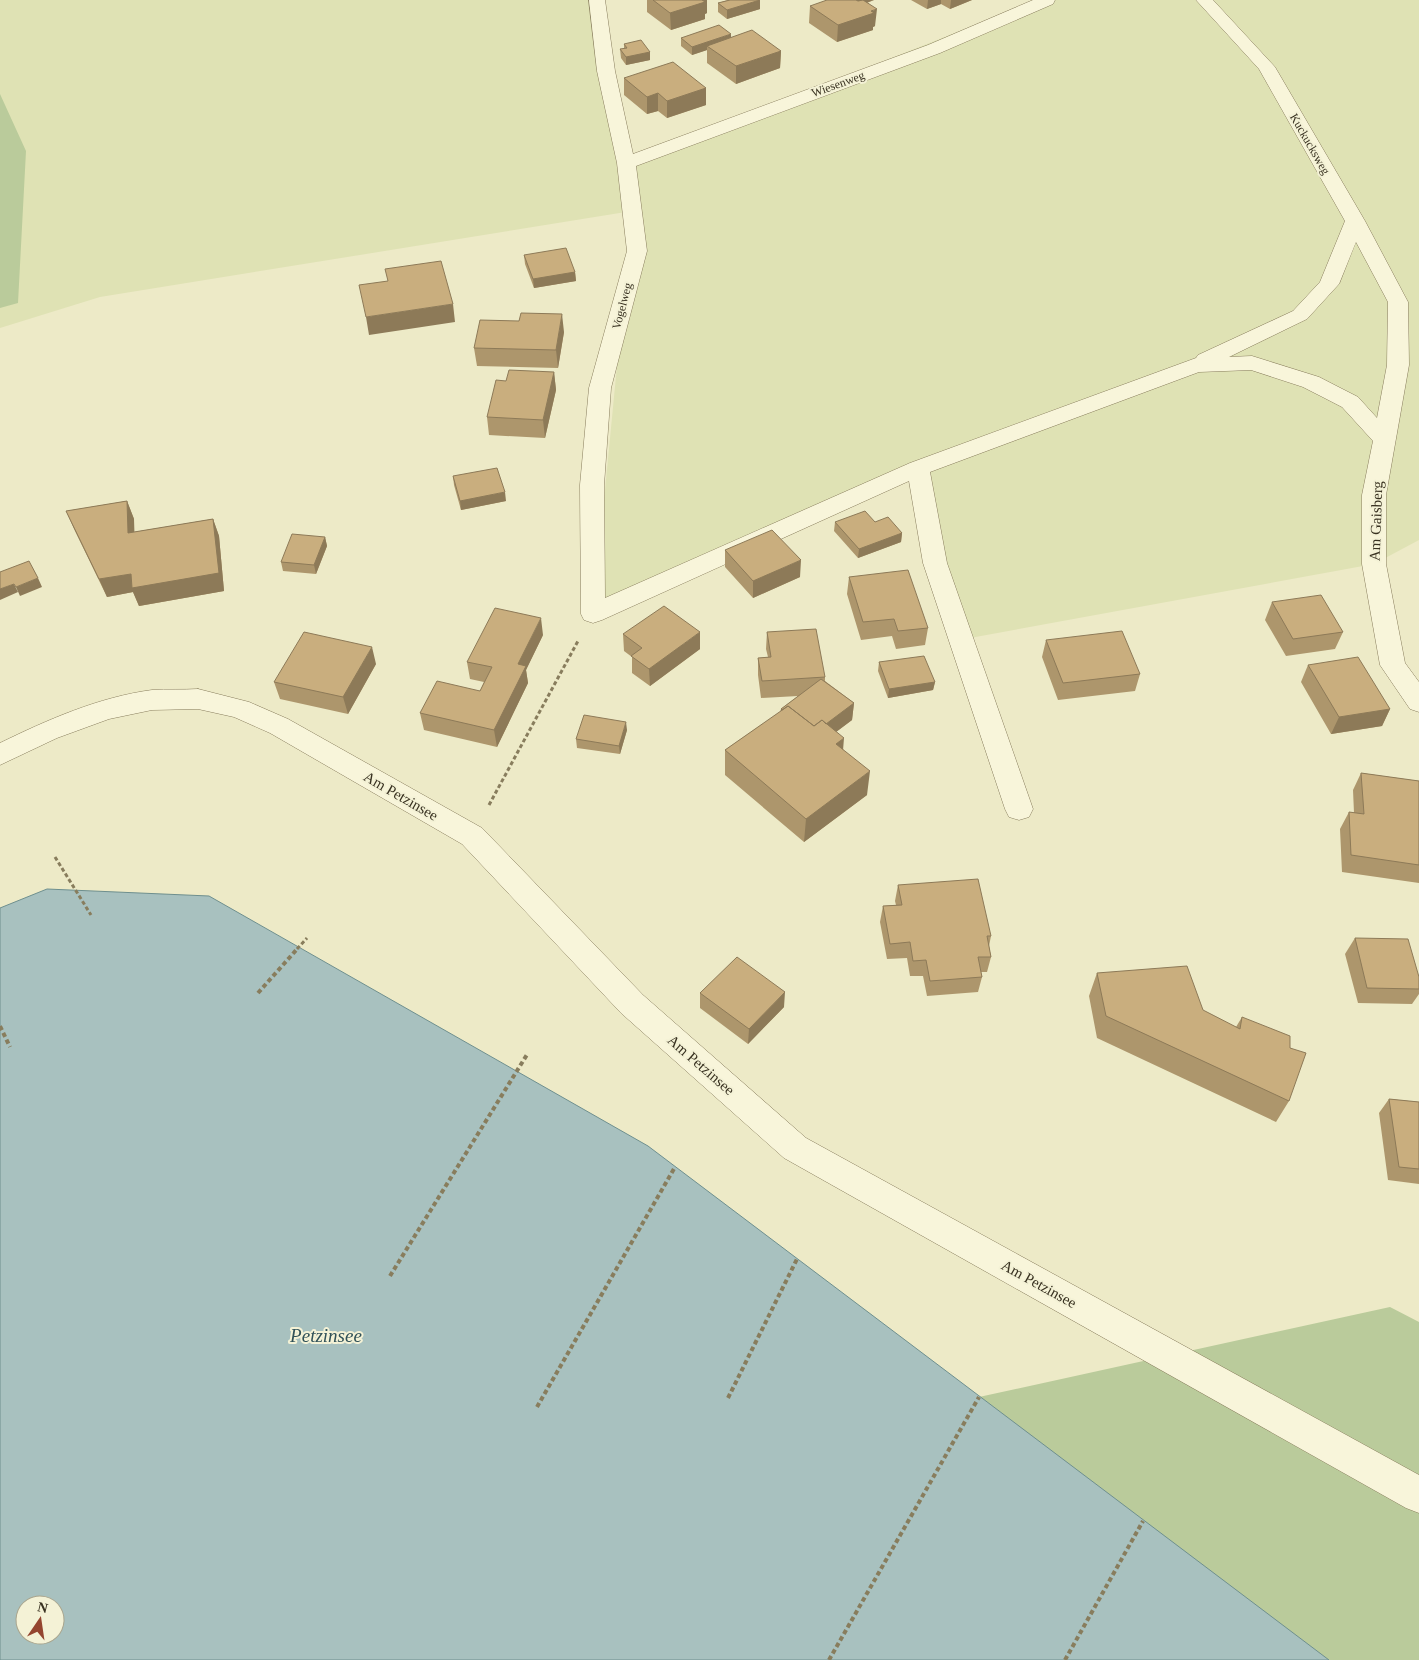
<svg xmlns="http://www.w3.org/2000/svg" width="1419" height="1660" font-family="'Times New Roman',serif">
<rect width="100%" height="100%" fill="#edeac7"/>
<!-- farmland -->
<path fill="#dfe2b4" d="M0,0H597L626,163L1038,0H1419V540L1374,564L970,638L918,468L593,614L632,211L100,297L0,328Z"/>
<!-- green -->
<path fill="#bacb9b" d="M0,94L26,151L18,303L0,308Z
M1390,1307L1419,1322V1660H1222L979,1397Z"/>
<!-- water -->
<path fill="#a8c1bf" stroke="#6e8f8e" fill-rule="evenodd" d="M47,889L209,896L648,1146L1329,1660H0V908ZM25,1605H55V1635H25Z"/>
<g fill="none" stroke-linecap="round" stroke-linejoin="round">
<!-- street casing -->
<g stroke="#887d5d" stroke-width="1">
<path id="street" d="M589,0H605L615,71L633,154L928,45L1033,0H1055L1053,4L940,53L636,166L647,251L611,388L604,485L605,598L910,463L1196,358L1198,355L1293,311L1320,282L1345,221L1259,69L1196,0H1213L1275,67L1365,221L1408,302L1409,365L1386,495V564L1405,663L1419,682V712L1410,709L1380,665L1362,564V495L1373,441L1342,407L1303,387L1251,370L1199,372L930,472L947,563L1033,809L1029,817L1019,820L1009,817L1005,809L923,563L909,481L602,620L593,623L584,620L581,614L580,485L589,388L627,251L617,163L597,71ZM1356,242L1388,302L1387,365L1377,418L1358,397L1319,377L1252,356L1229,357L1307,319L1339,284Z
M198,689L249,702L288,719L482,828L643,995L806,1138L1419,1475V1513L1406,1508L784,1158L621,1013L462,844L270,733L234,717L198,709L152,710L109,719L57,738L0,765V743C47,720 99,697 152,690C167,689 183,690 198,689Z"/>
</g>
<!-- path-far1 -->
<path stroke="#887d5d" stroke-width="3" stroke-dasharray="4 2.5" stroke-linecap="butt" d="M489,805L578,641
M55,857L91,915
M297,949L307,938"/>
<!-- path -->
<path stroke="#887d5d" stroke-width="4" stroke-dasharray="4.5 3" stroke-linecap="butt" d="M258,993L298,948
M0,1026L10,1047
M390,1276L528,1053
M728,1398L797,1259
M537,1407L675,1167
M829,1660L979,1397
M1065,1660L1143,1521"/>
<!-- street -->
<use href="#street" fill="#f8f5da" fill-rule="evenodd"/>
</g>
<!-- wall -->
<path fill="#ad966c" d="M647,0H707V13L705,14V19L671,30L647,12Z
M727,0H760V9L727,19L718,12V3L728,0Z
M874,0L867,3L875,26L873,27V30L837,42L809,23L810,6Z
M911,0H972L950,9L941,4L927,9Z
M731,37L781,51L780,68L736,84L707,63V50L692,55L681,46V38Z
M624,44L650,52V60L626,65L621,58L620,49H624Z
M624,78L706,88V105L667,118L658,111L647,114L624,95Z
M524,255L575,272L576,281L534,288L525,264Z
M564,332L558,368L477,366L474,348Z
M554,372L556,390L545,438L489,435L487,417L506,381Z
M453,476L506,501L461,510L454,485Z
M127,501L134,519V532L213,519L219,536L224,591L139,606L133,592L107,597L74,529L66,511Z
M835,522H875L902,533L901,542L858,558L834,531Z
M325,537L327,546L316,574L283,571L281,562Z
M725,550L800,577L753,598L725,567Z
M849,577L928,628L925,645L896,649L892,636L861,640L847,594Z
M1272,602L1343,632L1335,649L1286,656L1265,620Z
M767,632L825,677V681L854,703L852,720L836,732L843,749L867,795L804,842L725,775V750L780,712L781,709L798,696L761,698L758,675V658L768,657L766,649Z
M623,634L700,649L650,686L632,673V657L624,651Z
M543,635L526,670L528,683L497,747L424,730L420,713L480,691L484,682L470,679L467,662Z
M1046,640L1140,674L1135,691L1058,700L1042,657Z
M879,662L935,682L933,690L888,698L878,671Z
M376,664L348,714L280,699L274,682Z
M1308,665L1390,709L1382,726L1331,734L1301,682Z
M627,730L620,754L577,748L576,739Z
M1361,773L1419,781V883L1342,872L1340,829L1349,812L1354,813L1353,790Z
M898,885L991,936L989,946L991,957L987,972H981L982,977L978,992L927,996L923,976H910L907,958L887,959L880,922L883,906L896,905L895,901Z
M1355,938L1419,989V994L1412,1004L1358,1003L1345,954Z
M1097,973L1236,1027L1242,1017L1289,1101L1276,1122L1097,1038L1089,996Z
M700,993L784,1007L748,1044L700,1008Z
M1389,1099L1419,1102V1184L1388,1180L1379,1113Z"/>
<!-- shaded-wall -->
<path fill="#8d7a58" d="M700,0H707V13L705,14V19L671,30L670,13Z
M760,0V9L727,19V10Z
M851,0H874L845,10Z
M928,0H941V4L927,9Z
M951,0H972L950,9Z
M877,9L875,26L873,27V30L837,42L838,25Z
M731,34V42L707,46V50L692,55V47Z
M781,51L780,68L736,84V66Z
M650,52V60L626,65V57Z
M706,88V105L667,118V101Z
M658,93V111L647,114V97Z
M575,272L576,281L534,288L533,279Z
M453,304L455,322L369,335L366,317Z
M562,314L564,332L558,368L556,350Z
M554,372L556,390L545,438L543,420Z
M505,492L506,501L461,510L460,501Z
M127,501L134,519L135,550L128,533Z
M213,519L219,536L224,591L139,606L133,592L107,597L99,579L131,574Z
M902,533L901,542L858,558L859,549Z
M325,537L327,546L316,574L314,565Z
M801,560L800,577L753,598V581Z
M38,578L42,587L20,596L16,587Z
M14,584L18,592L0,600V589Z
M541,618L543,635L526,670L528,683L497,747L494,730L518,664Z
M700,632V649L650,686L649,669Z
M372,647L376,664L348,714L343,697Z
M935,682L933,690L888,698L889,689Z
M854,703L852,720L812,750L813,734Z
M1390,709L1382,726L1331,734L1339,717Z
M626,722L627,730L620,754L619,746Z
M844,738L842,763L836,744Z
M870,771L867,795L804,842L806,819Z
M785,992L784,1007L748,1044L749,1029Z"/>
<!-- building -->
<path fill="#c9ae7e" stroke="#8d7a58" d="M653,0H702L705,2L670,13Z
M730,0H760L727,10L718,3Z
M827,0H856L858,1L863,0L877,9L871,11L874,13L838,25L810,6Z
M719,25L731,34L692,47L681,38Z
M752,30L781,51L736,66L707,46Z
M641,40L650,52L626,57L620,49L627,48L624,44Z
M673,62L706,88L667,101L658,93L647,97L624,78Z
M566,248L575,272L533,279L524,255Z
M441,261L453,304L366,317L359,285L388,281L385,269Z
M521,313L562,314L556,350L474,348L480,320L519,321Z
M509,370L554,372L543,420L487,417L496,380L506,381Z
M497,468L505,492L460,501L453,476Z
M127,501L128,533L213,519L219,573L132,588L131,574L99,579L66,511Z
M865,511L875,522L888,517L902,533L859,549L835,522Z
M772,530L801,560L753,581L725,550Z
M292,534L325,537L314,565L281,562Z
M29,561L38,578L16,587L14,584L0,589V572Z
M908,570L928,628L898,631L894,619L863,622L849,577Z
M1321,595L1343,632L1293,639L1272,602Z
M664,606L700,632L649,669L631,656L642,648L623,634Z
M495,608L541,618L518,664L526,666L494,730L420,713L437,681L480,691L492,667L467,662Z
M816,629L825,677L762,681L758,658L771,657L767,632Z
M1122,631L1140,674L1063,683L1046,640Z
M304,632L372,647L343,697L274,682Z
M924,656L935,682L889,689L879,662Z
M1358,657L1390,709L1339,717L1308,665Z
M821,679L854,703L826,724L822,720L814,726L788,706L782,710L781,709Z
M788,706L814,726L822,720L844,738L836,744L870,771L806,819L725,750Z
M584,715L626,722L619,746L576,739Z
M1361,773L1419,781V865L1351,855L1349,812L1364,814Z
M978,879L991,936H987L991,957H978L982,977L930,981L926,960L913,961L910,942L890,944L883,906L902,905L898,885Z
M1355,938L1408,939L1419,977V989L1367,988Z
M737,957L785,992L749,1029L700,993Z
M1187,966L1203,1010L1240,1029L1242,1017L1290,1036V1048L1306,1053L1289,1101L1106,1016L1097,973Z
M1389,1099L1419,1102V1169L1399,1167Z"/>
<g text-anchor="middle" stroke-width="4" stroke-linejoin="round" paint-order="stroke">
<!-- far-street labels -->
<g font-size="12" fill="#383120" stroke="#f4f2d6">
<text transform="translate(838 84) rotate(-20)" y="4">Wiesenweg</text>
<text transform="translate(1310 144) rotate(60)" y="4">Kuckucksweg</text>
<text transform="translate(622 306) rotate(-75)" y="4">Vogelweg</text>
</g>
<!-- street labels -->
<g font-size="15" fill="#383120" stroke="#f4f2d6">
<text transform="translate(1376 521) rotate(-88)" y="5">Am Gaisberg</text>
<text transform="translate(401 796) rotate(30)" y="5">Am Petzinsee</text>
<text transform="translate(701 1065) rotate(41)" y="5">Am Petzinsee</text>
<text transform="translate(1039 1284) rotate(29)" y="5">Am Petzinsee</text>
</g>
<!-- near-water labels -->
<g font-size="19" font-style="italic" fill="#305158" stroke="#f4f2d6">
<text x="326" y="1342">Petzinsee</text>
</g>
</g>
<!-- north arrow -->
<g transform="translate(40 1620) rotate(13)"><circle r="24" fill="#f4f2d6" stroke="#a9a58d"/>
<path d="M0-4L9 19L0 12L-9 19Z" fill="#94452f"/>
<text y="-8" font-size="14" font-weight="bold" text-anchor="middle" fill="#383120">N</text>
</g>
</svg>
